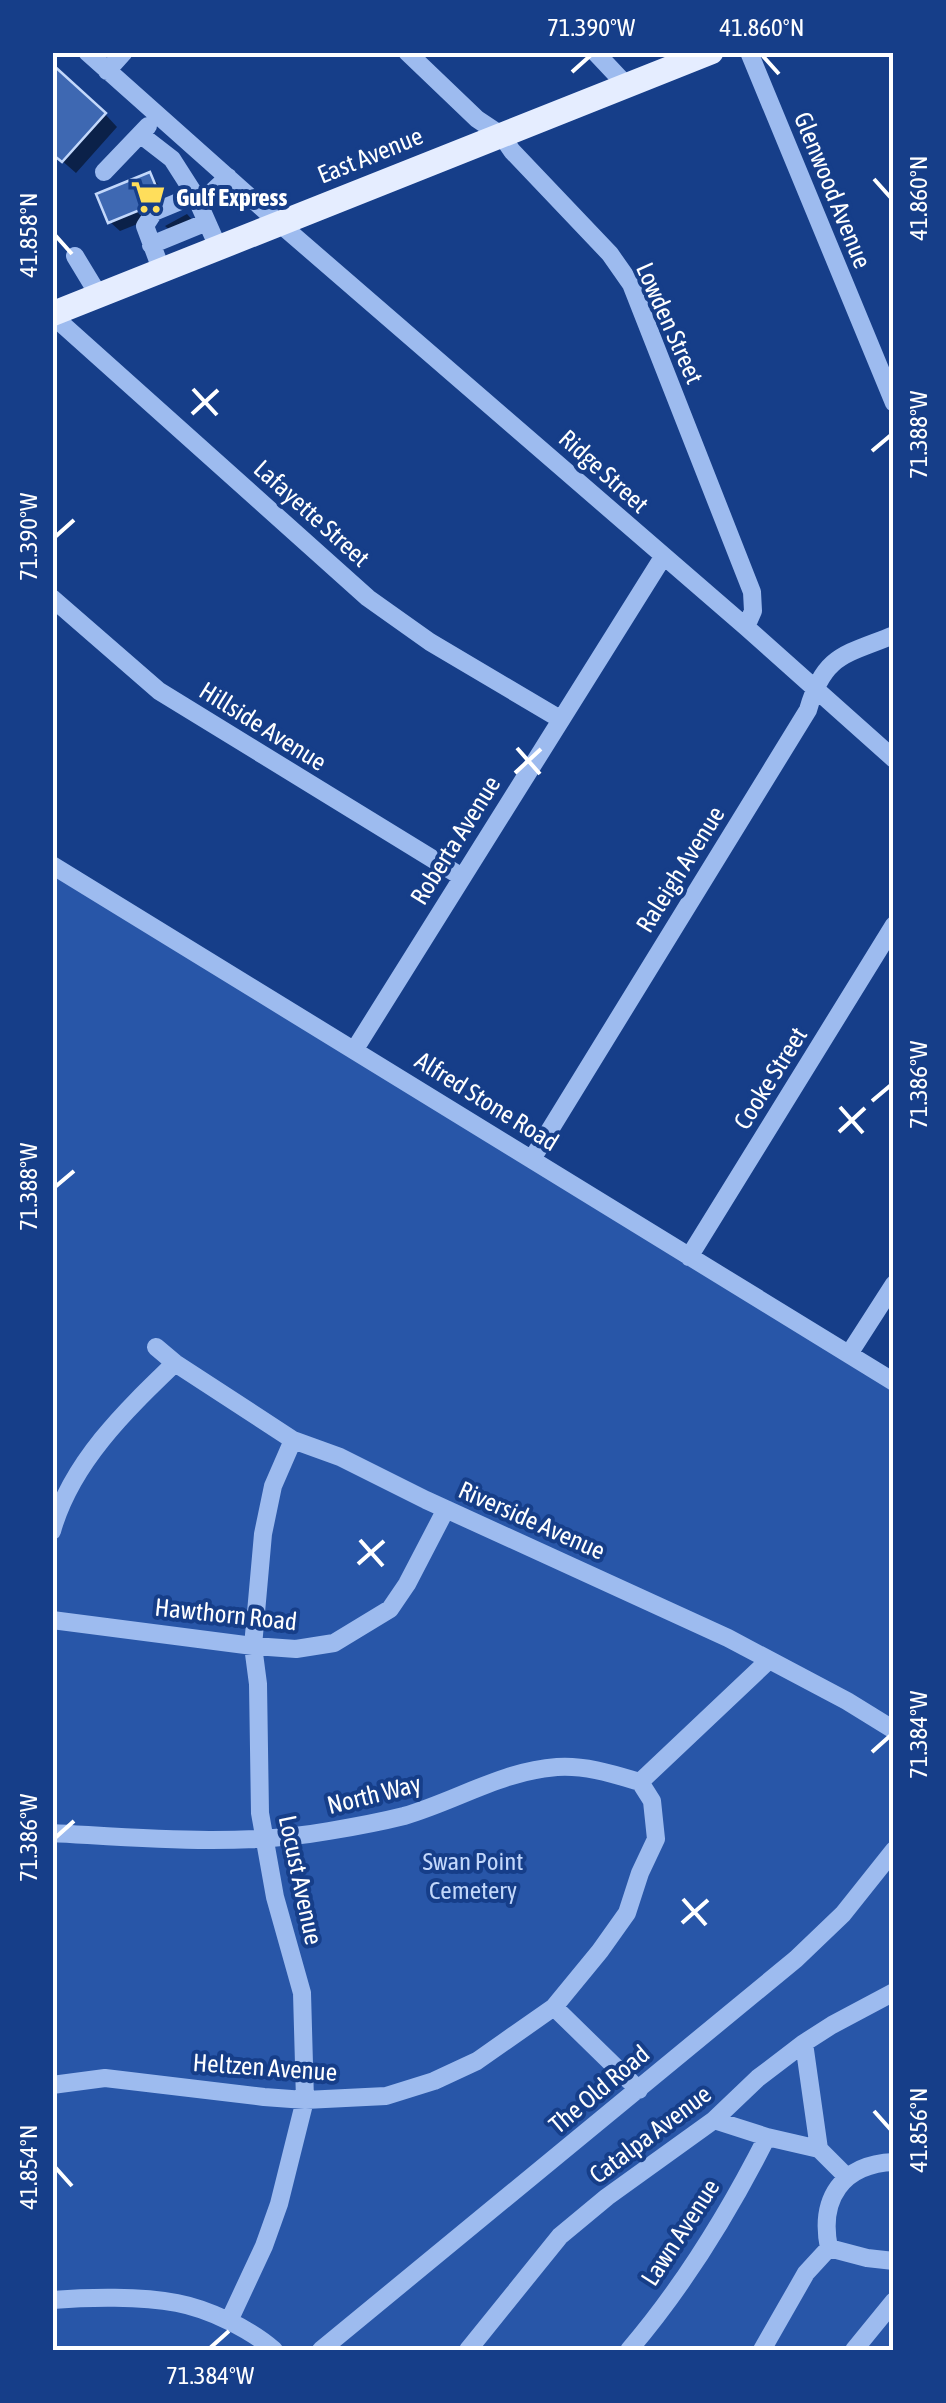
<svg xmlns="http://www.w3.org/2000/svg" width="946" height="2403" font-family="'Asap Condensed',sans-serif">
<rect width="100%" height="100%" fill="#163e89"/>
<!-- green -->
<path fill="#2856a8" d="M52,873L893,1385V2350H53Z"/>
<!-- shadow -->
<path fill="#0007" d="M105,114L117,127L76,173L52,152Z
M149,175L159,185L167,206L150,219L120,231L110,222Z
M187,214L194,222L171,231L165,226Z"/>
<!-- building -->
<path fill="#3e68b2" stroke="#c3d8fb" stroke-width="2.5" d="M52,64L106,113L62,162L52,154Z
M150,172L160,196L148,201L140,210L108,223L96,194Z"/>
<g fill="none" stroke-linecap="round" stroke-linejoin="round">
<!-- minor -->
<path stroke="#9dbbef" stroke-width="18" d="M87,52L279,223L746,627L894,759
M407,52L477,119L501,135L512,151L610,254L631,284L752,592L753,611L746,627
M595,52L627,86
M749,52L894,403
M107,71L124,52
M141,135L172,159L195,195
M104,172L148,126
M199,204L228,177
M151,245L207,222
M75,256L98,294
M161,269L145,226L154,212L195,195L218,247
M52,315L368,598L430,642L560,719
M52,598L159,691L462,877
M52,865L894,1382
M355,1049L663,557
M532,1159L808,710C824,654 845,655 894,635
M689,1257L894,925
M156,1347L175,1363L293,1440L340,1457L426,1500L728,1638L847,1701L894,1730
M849,1354L894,1284
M52,1531C71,1463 125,1411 175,1363
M52,1620L253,1646L296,1649L334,1643L390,1609L407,1584L446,1509
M52,1833C143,1838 239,1847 329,1831C353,1827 380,1822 404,1816C456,1801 502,1771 557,1767C585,1765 613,1774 640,1782
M554,2007L639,2090
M804,2043L819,2149L846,2176
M52,2085L105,2078L264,2097L305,2100L386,2096L434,2081L477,2061L554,2007L600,1951L627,1913L640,1873L656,1839L652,1801L640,1782L768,1661
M714,2120L767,2137L819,2149
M894,2162C842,2164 819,2199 829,2248L867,2258L894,2261
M52,2300C89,2297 141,2296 177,2303C209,2309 250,2329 274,2350
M229,2321L264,2246L279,2204L305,2100L302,1993L275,1897L260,1813L258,1684L253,1646L263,1534L273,1486L293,1440
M321,2350L796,1959L843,1914L894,1850
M468,2350L560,2236L607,2197L714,2120L758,2078L804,2043L832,2025L894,1992
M629,2350C682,2288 730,2210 767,2137
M762,2350L806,2273L829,2248
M854,2350L894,2301"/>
<!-- major -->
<path stroke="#e5edff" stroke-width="25" d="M52,314L711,52"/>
</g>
<!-- ticks -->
<path fill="none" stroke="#fff" stroke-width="4" d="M762,55L779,74M572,72L591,55M874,179L891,198M55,235L72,254M193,389L217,415M192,414L218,390M872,451L891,435M55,537L74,520M517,748L540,774M515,773L541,749M872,1101L891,1085M840,1107L863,1133M839,1132L865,1108M55,1187L74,1171M360,1540L383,1566M358,1564L384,1541M872,1752L891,1735M55,1838L74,1821M683,1899L706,1925M682,1923L708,1900M874,2111L891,2130M55,2167L72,2186M210,2348L229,2331"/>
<!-- icons -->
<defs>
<g id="supermarket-bare" transform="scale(2.7)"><path d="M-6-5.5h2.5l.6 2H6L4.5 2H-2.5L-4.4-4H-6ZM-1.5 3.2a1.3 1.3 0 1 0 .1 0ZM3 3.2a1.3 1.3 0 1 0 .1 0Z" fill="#ffde5b" stroke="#163e89" stroke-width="2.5" paint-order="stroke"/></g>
</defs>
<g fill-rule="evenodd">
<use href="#supermarket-bare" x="148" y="197"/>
</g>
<g text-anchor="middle" stroke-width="8" stroke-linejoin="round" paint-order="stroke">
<!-- street labels -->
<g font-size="25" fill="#fff" stroke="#163e89">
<text transform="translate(370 155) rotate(-22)" y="9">East Avenue</text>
<text transform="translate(833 190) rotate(68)" y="9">Glenwood Avenue</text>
<text transform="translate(670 323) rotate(66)" y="9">Lowden Street</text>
<text transform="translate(604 471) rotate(42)" y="9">Ridge Street</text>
<text transform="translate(312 513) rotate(42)" y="9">Lafayette Street</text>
<text transform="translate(263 726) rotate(32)" y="9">Hillside Avenue</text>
<text transform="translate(455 840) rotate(-58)" y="9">Roberta Avenue</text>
<text transform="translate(680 869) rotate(-58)" y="9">Raleigh Avenue</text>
<text transform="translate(770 1078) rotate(-58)" y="9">Cooke Street</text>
<text transform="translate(487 1101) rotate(32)" y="9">Alfred Stone Road</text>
<text transform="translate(532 1520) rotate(24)" y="9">Riverside Avenue</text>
<text transform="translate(226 1614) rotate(6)" y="9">Hawthorn Road</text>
<text transform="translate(374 1794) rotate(-14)" y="9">North Way</text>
<text transform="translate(301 1880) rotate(78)" y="9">Locust Avenue</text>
<text transform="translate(265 2067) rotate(4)" y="9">Heltzen Avenue</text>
<text transform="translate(599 2089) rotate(-40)" y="9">The Old Road</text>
<text transform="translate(650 2134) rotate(-37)" y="9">Catalpa Avenue</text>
<text transform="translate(680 2232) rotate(-57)" y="9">Lawn Avenue</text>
</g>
<!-- poi labels -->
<g font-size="25" font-weight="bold" fill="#fff" stroke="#163e89" text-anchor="start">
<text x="176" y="206">Gulf Express</text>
</g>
<!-- park labels -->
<g font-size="25" fill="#c3d8fb" stroke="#163e89">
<text x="473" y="1870">Swan Point<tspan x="473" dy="29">Cemetery</tspan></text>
</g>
</g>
<!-- border -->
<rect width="946" height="2403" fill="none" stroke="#163e89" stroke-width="110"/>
<rect x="55" y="55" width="836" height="2293" fill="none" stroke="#fff" stroke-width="4"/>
<g font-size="25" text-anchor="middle" fill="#fff">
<text x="591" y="36">71.390°W</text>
<text x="762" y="36">41.860°N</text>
<text transform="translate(918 198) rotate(-90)" y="9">41.860°N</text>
<text transform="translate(28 235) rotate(-90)" y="9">41.858°N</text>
<text transform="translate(918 435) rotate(-90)" y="9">71.388°W</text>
<text transform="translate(28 537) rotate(-90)" y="9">71.390°W</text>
<text transform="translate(918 1085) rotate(-90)" y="9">71.386°W</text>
<text transform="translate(28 1187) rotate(-90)" y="9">71.388°W</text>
<text transform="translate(918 1735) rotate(-90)" y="9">71.384°W</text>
<text transform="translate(28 1838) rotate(-90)" y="9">71.386°W</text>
<text transform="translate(918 2130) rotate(-90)" y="9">41.856°N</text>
<text transform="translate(28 2167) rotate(-90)" y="9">41.854°N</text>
<text x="210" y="2384">71.384°W</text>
</g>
</svg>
